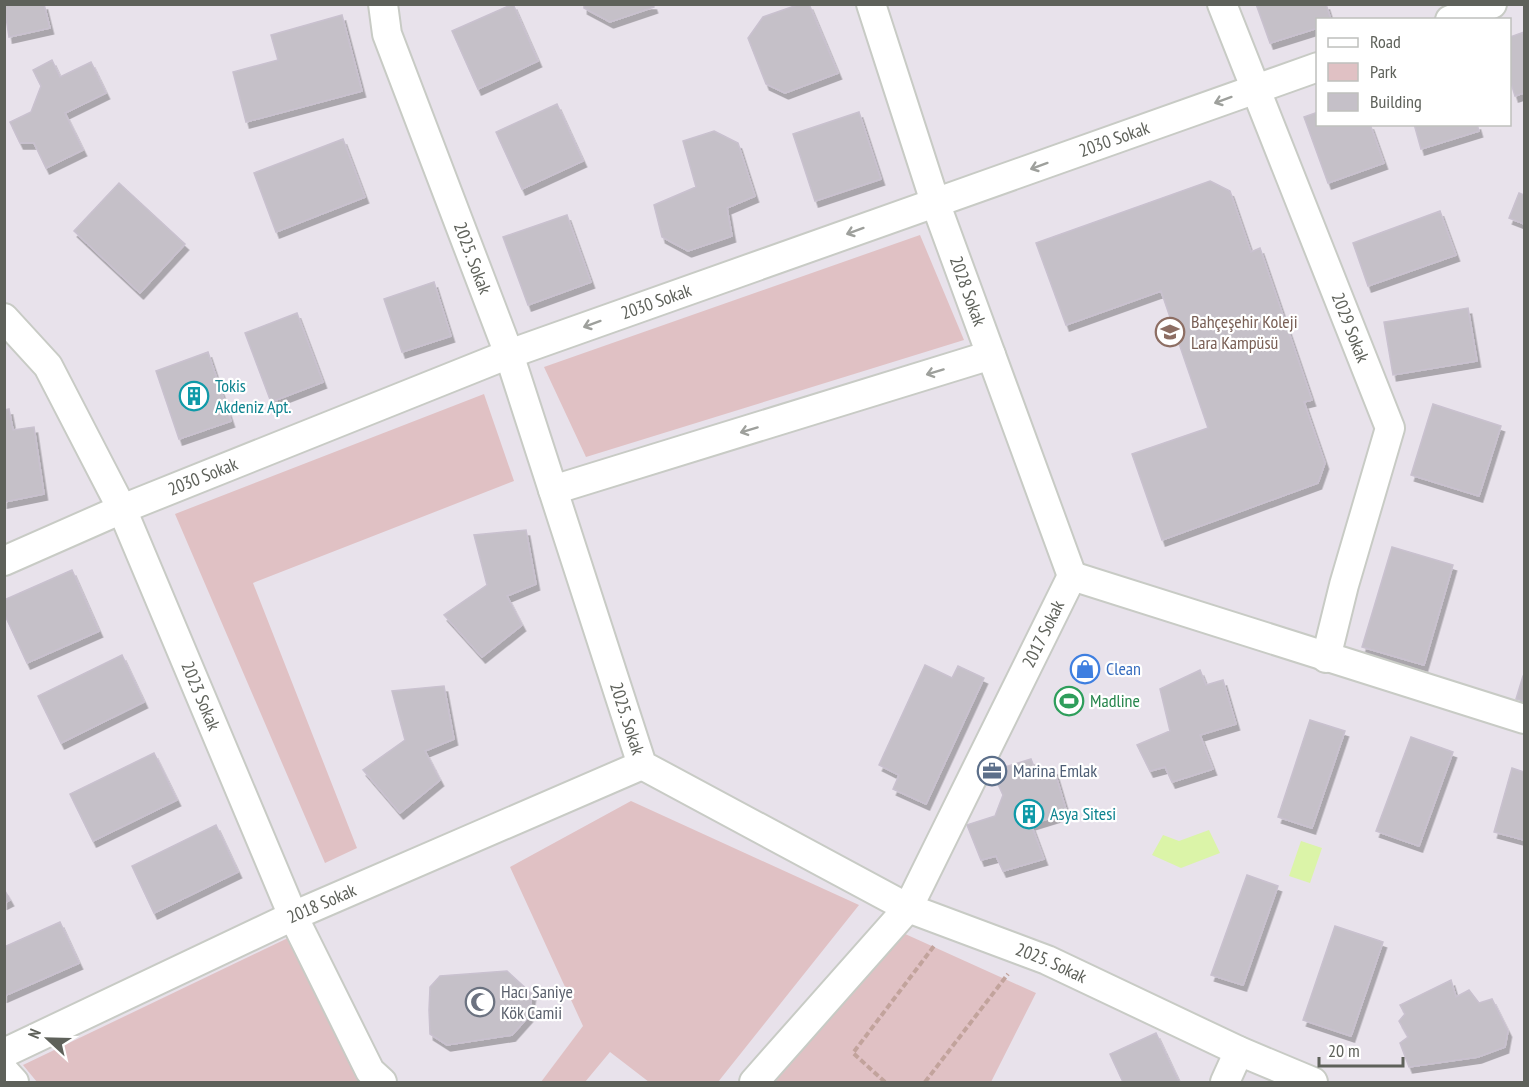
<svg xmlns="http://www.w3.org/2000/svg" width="1529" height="1087" font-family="'PT Sans Narrow',sans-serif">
<defs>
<filter id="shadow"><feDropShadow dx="3.5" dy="6" stdDeviation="0" flood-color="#0004"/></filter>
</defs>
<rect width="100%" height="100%" fill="#e8e2eb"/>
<!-- green -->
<path fill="#e0c1c4" d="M920,235L964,340L586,457L544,367Z
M484,394L514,481L253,583L357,848L325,863L175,514Z
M631,801L859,905L718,1082H649L610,1052L585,1082H541L583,1026L510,867Z
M903,933L1036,993L991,1082H775Z
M288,938L361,1082H37L23,1065Z"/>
<!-- water -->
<path fill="#dbf4a8" d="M1209,830L1220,853L1181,868L1152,855L1163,835L1179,841Z
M1301,841L1322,848L1310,883L1289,876Z"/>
<!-- building -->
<path fill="#c5c0c8" stroke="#c9c1cf" stroke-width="1.5" filter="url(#shadow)" d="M4,4H44L50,28L9,37Z
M513,4L538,61L478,89L452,31Z
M584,4H653L654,7L610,22L584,8Z
M800,4H809L838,73L785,93L766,84L748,38L763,17Z
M1256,4H1326L1331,20H1318V28L1270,43Z
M342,15L362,91L246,122L233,72L278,60L271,35Z
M1524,32V93L1515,96L1510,80V37Z
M52,60L60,77L91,62L106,93L65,113L83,150L46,168L34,143H20L10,122L31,112L41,86L33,70Z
M557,104L583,161L522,189L496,132Z
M859,112L881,179L815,201L793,134Z
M1318,112V124H1370L1384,163L1328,183L1304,117Z
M1414,124H1477L1479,131L1421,149Z
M714,131L738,143L755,196L727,208L732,236L688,251L662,237L654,205L696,187L683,141Z
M343,139L365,197L276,232L254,173Z
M1210,181L1230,191L1251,252L1260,248L1312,400L1304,402L1325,463L1318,483L1162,540L1132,454L1208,428L1161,291L1066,325L1036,243Z
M119,183L185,244L140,293L74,231Z
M1519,193L1524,195V224L1509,218Z
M1440,211L1456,255L1368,286L1353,243Z
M567,215L591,282L528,305L503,237Z
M434,282L451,336L402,352L384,299Z
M1468,308L1477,361L1393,375L1384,322Z
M297,313L323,382L271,402L245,333Z
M208,352L231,421L179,439L156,371Z
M1433,404L1501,426L1479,496L1411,475Z
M9,409L13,430L34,427L44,494L4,502V410Z
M526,530L536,584L507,596L522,625L482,657L444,615L487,585L474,535Z
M1392,547L1453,565L1424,665L1362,647Z
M72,570L99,631L27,663L4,613V600Z
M122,655L144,702L61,743L38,696Z
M925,665L952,678L958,666L984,678L926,804L893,789L899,775L879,765Z
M1200,670L1206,685L1223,680L1236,724L1200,735L1213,769L1172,782L1165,767L1150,771L1137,745L1170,731L1160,689Z
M1523,676H1524V701L1516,699Z
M444,686L454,739L425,751L440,780L400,813L363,770L405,740L392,691Z
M1310,720L1345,731L1312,828L1278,817Z
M1411,737L1453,752L1419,846L1376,831Z
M154,753L177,800L93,841L70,794Z
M1031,759L1037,774L1054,769L1067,813L1031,824L1044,859L1003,871L996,856L981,860L967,825L995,816L1003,795L992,771Z
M1512,768L1524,772V840L1494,832Z
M216,825L238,872L154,913L132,866Z
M1247,875L1278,886L1243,985L1211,975Z
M4,889L10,900L4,903Z
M60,922L79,963L4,996V947Z
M1335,926L1383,942L1351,1036L1303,1020Z
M507,971L532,994L529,1016L512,1035L447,1045L430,1034L429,1010L430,987L440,976Z
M1451,980L1456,997L1469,990L1479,1003L1492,999L1508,1031L1505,1047L1478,1057L1409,1067L1400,1043L1408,1037L1399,1021L1405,1014L1400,1005Z
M1156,1033L1179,1082H1123L1110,1054Z"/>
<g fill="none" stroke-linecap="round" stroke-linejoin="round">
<!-- minor casing -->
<g stroke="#c8cbc5" stroke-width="32">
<g id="minor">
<path id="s1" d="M383,4L387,34L509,354L642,765L908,908L1047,960L1239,1051L1313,1082"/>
<path id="s2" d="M871,4L935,202L1072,576"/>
<path id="s3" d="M1222,4L1390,428L1344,585L1326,658"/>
<path d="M1450,20L1492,4"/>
<path id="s4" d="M4,318L48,366L122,509L293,916L370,1071L382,1082"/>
<path d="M553,490L991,355"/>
<path id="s5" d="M4,561L122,509L509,354L1318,67"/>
<path id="s6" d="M4,1053L293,916L642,765"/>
<path d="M4,1071L14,1082"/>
<path id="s7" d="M754,1082L908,908L1072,576L1524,719"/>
<path d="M1225,1082L1239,1051"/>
</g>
</g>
<!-- path -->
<path stroke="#c2a39c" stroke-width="4" stroke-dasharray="6 3" stroke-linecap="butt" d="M885,1082L853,1053L934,946
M925,1082L1008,974"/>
<!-- minor -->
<use href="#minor" stroke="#fff" stroke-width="28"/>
</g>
<!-- one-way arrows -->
<defs><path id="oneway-shaft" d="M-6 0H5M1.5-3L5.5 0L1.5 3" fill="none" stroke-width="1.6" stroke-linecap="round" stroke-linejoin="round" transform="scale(1.5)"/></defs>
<g stroke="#9ea09c">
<use href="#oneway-shaft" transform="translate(1223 100) rotate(160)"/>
<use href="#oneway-shaft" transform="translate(1039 166) rotate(160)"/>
<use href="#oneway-shaft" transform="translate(855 231) rotate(160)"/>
<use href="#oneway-shaft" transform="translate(592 324) rotate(160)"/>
<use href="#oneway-shaft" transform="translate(935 372) rotate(163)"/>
<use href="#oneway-shaft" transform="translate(749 430) rotate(163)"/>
</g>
<!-- icons -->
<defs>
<g id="school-ring" transform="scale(1.5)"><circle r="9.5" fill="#fff" stroke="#8d6e63" stroke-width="1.5"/><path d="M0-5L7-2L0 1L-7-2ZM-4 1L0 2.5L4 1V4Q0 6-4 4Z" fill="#8d6e63"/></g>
<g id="building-ring" transform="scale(1.5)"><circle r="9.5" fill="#fff" stroke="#0f9aa8" stroke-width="1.5"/><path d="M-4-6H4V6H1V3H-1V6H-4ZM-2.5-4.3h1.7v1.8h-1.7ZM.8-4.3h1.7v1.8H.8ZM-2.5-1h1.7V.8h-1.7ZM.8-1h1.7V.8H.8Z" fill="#0f9aa8"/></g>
<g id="shop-ring" transform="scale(1.5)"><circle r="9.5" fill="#fff" stroke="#3f7fe0" stroke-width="1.5"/><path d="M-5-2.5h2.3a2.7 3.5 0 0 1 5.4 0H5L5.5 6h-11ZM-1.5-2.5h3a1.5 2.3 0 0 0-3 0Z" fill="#3f7fe0"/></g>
<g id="stadium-ring" transform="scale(1.5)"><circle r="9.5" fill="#fff" stroke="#2e9e5b" stroke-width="1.5"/><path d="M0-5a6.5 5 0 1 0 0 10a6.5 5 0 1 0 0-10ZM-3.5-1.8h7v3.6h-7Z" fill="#2e9e5b"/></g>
<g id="office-ring" transform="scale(1.5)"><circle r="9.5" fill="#fff" stroke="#5c6f8a" stroke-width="1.5"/><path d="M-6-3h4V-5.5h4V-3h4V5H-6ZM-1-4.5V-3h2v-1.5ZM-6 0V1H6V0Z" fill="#5c6f8a"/></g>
<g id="mosque-ring" transform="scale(1.5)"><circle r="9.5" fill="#fff" stroke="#6b7280" stroke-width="1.5"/><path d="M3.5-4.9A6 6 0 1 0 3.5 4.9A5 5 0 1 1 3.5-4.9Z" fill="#6b7280"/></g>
</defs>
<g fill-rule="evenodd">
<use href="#school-ring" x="1170" y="332"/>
<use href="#building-ring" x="194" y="396"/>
<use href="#shop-ring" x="1085" y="669"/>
<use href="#stadium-ring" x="1069" y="701"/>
<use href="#office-ring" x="992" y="771"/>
<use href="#building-ring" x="1029" y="814"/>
<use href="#mosque-ring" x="480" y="1002"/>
</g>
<g text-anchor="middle" stroke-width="4.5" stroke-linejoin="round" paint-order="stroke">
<!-- street labels -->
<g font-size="18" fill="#5e615a" stroke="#fff">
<text dy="6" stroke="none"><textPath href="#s5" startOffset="1188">2030 Sokak</textPath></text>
<text dy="6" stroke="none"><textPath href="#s1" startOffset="270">2025. Sokak</textPath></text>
<text dy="6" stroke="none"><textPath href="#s2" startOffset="303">2028 Sokak</textPath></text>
<text dy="6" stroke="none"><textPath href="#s5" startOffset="702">2030 Sokak</textPath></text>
<text dy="6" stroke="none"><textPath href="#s3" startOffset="348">2029 Sokak</textPath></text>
<text dy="6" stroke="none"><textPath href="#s5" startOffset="216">2030 Sokak</textPath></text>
<text dy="6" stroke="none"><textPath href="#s7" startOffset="538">2017 Sokak</textPath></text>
<text dy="6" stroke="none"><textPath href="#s4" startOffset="429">2023 Sokak</textPath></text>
<text dy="6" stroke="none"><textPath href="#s1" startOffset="756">2025. Sokak</textPath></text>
<text dy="6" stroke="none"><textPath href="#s6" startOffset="351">2018 Sokak</textPath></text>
<text dy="6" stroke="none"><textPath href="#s1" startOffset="1260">2025. Sokak</textPath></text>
</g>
<!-- education labels -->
<g font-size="18" fill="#785e54" stroke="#fff" text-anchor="start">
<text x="1191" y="328">Bahçeşehir Koleji<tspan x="1191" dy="21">Lara Kampüsü</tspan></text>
</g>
<!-- culture labels -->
<g font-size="18" fill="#0d838f" stroke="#fff" text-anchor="start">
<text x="215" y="392">Tokis<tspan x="215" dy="21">Akdeniz Apt.</tspan></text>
<text x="1050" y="820">Asya Sitesi</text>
</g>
<!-- shop labels -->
<g font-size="18" fill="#366cbe" stroke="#fff" text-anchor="start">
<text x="1106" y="675">Clean</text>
</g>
<!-- leisure labels -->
<g font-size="18" fill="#27864d" stroke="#fff" text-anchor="start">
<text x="1090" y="707">Madline</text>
</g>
<!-- service labels -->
<g font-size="18" fill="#4e5e75" stroke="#fff" text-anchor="start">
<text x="1013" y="777">Marina Emlak</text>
</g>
<!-- worship labels -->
<g font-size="18" fill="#5b616d" stroke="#fff" text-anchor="start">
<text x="501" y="998">Hacı Saniye<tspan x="501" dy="21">Kök Camii</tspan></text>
</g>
</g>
<!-- border -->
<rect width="1529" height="1087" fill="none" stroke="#5e615a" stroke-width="12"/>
<!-- legend -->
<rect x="1316" y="18" width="195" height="108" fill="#ffffff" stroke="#bfc0bd" stroke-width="1.5"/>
<rect x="1328" y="38" width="30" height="9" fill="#ffffff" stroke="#bfc0bd" stroke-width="1.5"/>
<text x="1370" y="48" font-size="18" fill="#5e615a">Road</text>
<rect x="1328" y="63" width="30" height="18" fill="#e0c1c4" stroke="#bfc0bd" stroke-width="1.5"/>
<text x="1370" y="78" font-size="18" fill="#5e615a">Park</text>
<rect x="1328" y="93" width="30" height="18" fill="#c5c0c8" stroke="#bfc0bd" stroke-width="1.5"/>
<text x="1370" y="108" font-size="18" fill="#5e615a">Building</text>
<!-- north arrow -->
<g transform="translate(48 1039) rotate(292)" stroke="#ffffff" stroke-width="4.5" paint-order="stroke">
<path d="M0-4.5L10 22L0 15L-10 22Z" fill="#5e615a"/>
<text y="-9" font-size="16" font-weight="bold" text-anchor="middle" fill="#5e615a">N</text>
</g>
<!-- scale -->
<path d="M1319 1057v9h84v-9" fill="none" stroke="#5e615a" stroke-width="3"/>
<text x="1328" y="1057" font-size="18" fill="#5e615a" stroke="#ffffff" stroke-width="4.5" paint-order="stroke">20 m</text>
</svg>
